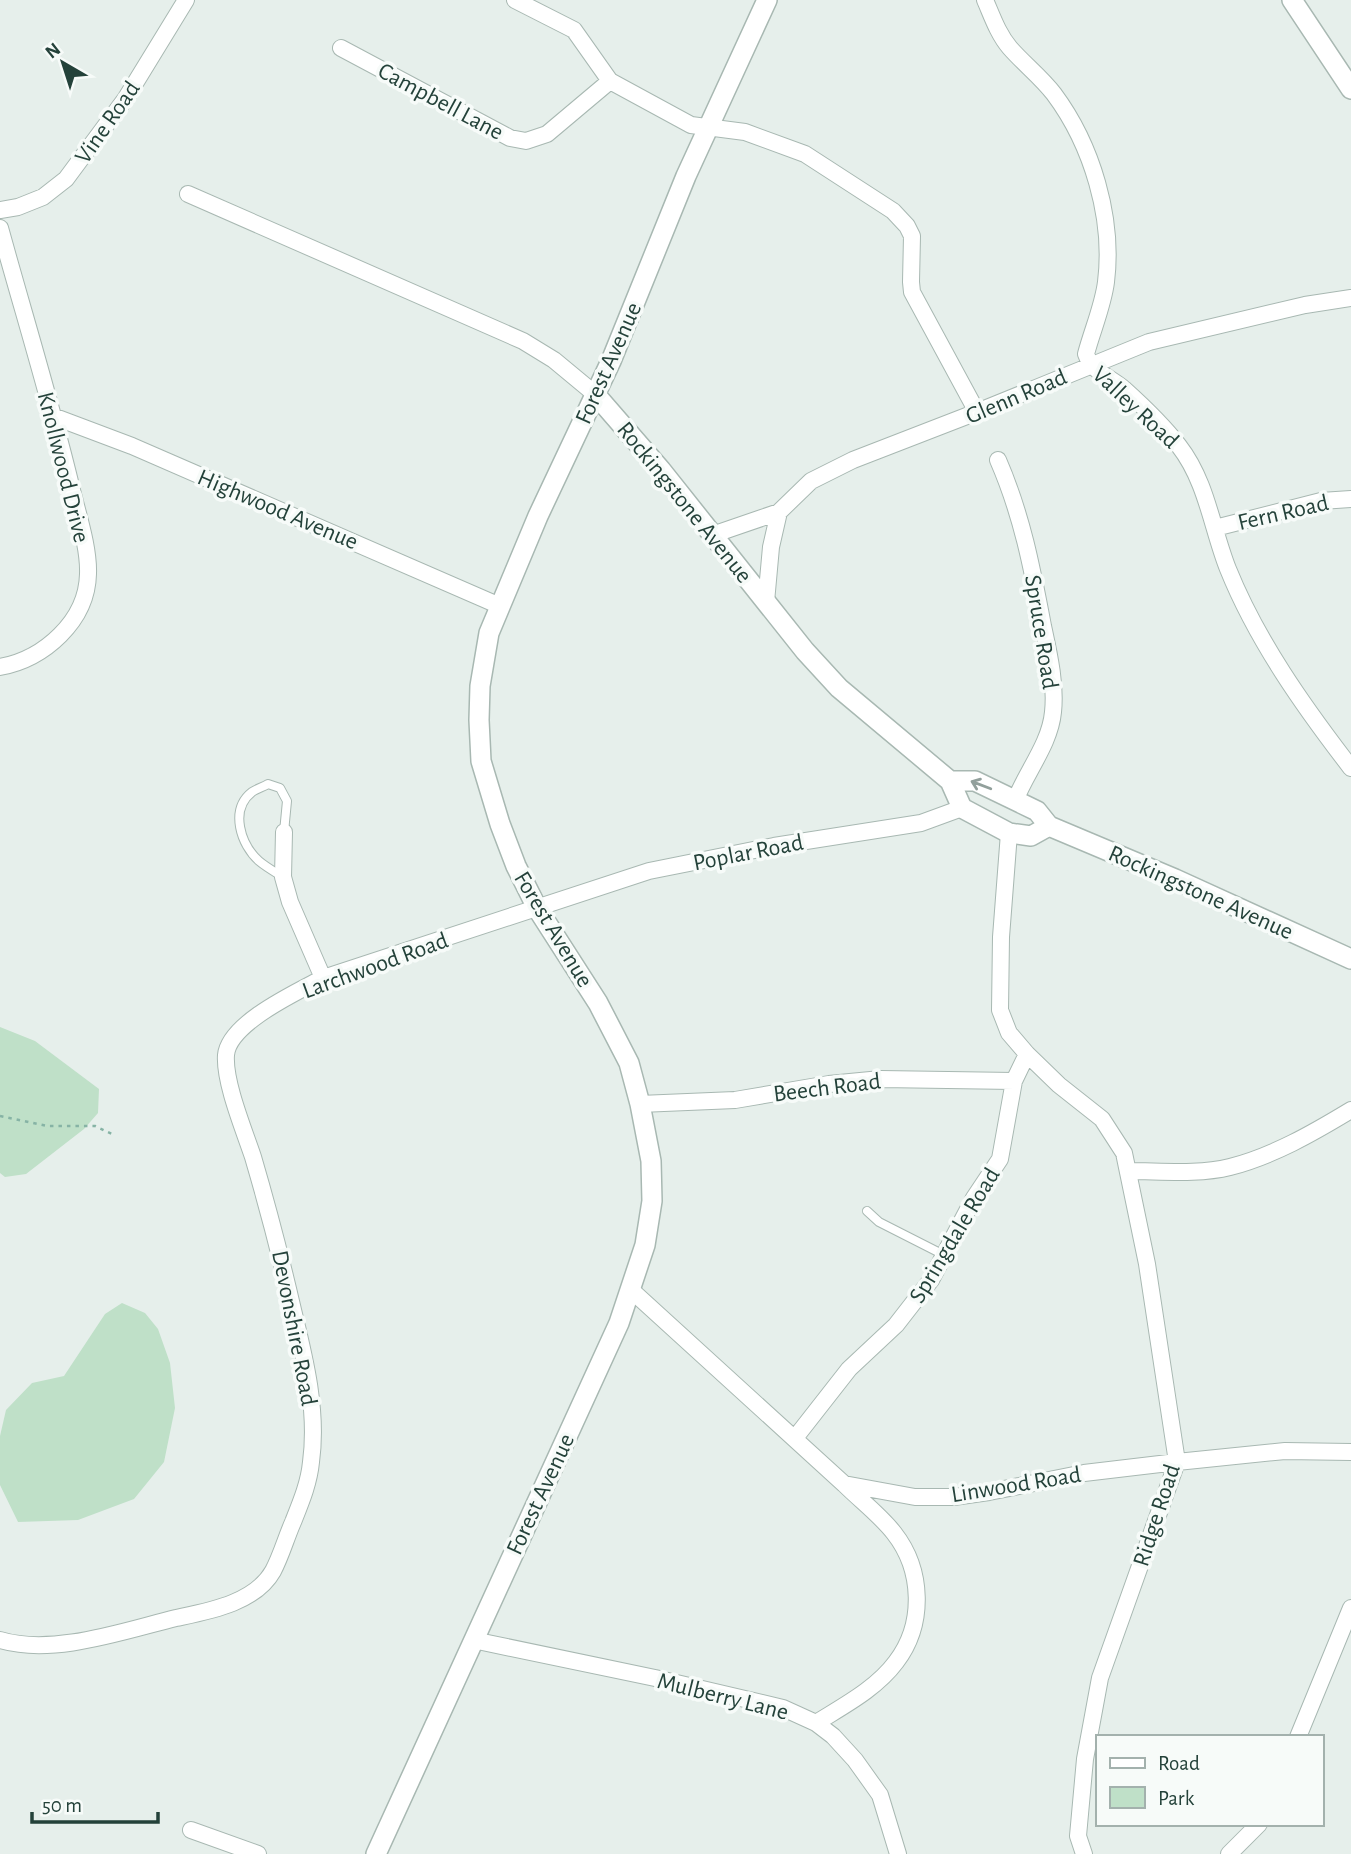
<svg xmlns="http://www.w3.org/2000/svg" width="1351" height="1854" font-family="'Alegreya Sans',sans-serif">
<rect width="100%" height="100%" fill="#e6efeb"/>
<!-- green -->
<path fill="#bfe0c8" d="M0,1027L35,1041L99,1089L98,1113L84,1129L26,1174L5,1177L0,1173Z
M122,1303L145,1313L158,1329L170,1363L175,1408L164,1462L134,1499L78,1520L18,1522L0,1485V1436L6,1410L32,1383L64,1376L105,1314Z"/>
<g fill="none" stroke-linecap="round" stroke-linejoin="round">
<!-- service casing -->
<g stroke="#a8b8b2" stroke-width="10">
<path id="service" d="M283,877C275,872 266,867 259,861C241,845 229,810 252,792C256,789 263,787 268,784L280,788L287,801L284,832
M867,1211L879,1222L944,1255"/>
</g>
<!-- minor casing -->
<g stroke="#a8b8b2" stroke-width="18">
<path id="minor" d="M515,0L574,30L610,81L691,125L745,132L805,154L893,211L907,226L912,236L911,282L912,292L977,412
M985,0C992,16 998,34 1010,48C1024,64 1041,77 1054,94C1092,145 1114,218 1106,282C1103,306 1092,331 1086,354C1092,372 1110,377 1124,389C1144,407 1163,425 1179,446C1207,482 1212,529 1228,569C1257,641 1304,707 1351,768
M341,48L510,138L526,141L547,134L610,81
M188,194L523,341L554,360L595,394
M0,210L18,207L43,197L66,179L126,98L186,0
M0,228C24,315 51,402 72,490C78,515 89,548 88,574C87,621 44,659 0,667
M55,417L132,446L500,606
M998,460C1022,515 1032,568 1043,626C1049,654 1056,684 1053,712C1050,744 1026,772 1015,801
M1215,528L1321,501L1351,499
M712,535L779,512
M766,602L771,547L779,512L811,481L853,460L977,412L1149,342L1305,305L1351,298
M284,832L283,877L290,902L323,978
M1009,833L1001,937L1000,1010L1009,1033L1027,1054L1059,1085L1102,1119L1124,1153L1147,1264L1177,1462L1100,1678L1085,1759L1078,1836L1084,1854
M640,1104L735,1100L829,1084L881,1079L1014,1081
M1128,1171C1161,1171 1198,1175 1230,1167C1273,1156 1313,1133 1351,1110
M630,1289L844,1484L915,1497H954L989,1492L1084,1473L1177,1462L1285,1451L1351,1452
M795,1438L849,1369L896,1325L931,1280L974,1198L1000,1159L1014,1081L1027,1054
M0,1640C53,1656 123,1631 176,1618C209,1611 255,1603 273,1571C281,1556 286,1538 293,1522C301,1502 309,1483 311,1462C318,1411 305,1359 293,1310C281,1258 268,1208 253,1157C244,1130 224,1082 226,1055C229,1023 297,992 323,978L649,871L774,846L921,823L962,808
M473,1640L655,1678L783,1708L816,1723L833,1736L855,1760L880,1795L898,1854
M816,1723C843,1706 876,1689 896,1662C925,1624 923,1570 894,1533C880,1515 860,1500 844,1484
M1298,1737L1351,1608
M191,1830L258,1854
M1229,1854L1259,1824"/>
</g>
<!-- tertiary casing -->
<g stroke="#a8b8b2" stroke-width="22">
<path id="tertiary" d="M1292,0L1351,89
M595,394L661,470L805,651L839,688L950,781L962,808L1009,833L1031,836L1049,826
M950,781H975L1037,811L1049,826L1175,879L1351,959
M376,1854L619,1323L645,1245L652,1201L651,1161L640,1104L629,1063L598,1003L537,908L516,866L500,824L481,761L479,720L480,686L489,633L538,516L611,361L686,176L767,0"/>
</g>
<!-- path -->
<path stroke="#86b3a5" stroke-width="2.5" stroke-dasharray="3.5 5" stroke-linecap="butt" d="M0,1116L47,1126H95L114,1135"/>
<!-- service -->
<use href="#service" stroke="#fff" stroke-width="8"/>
<!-- minor -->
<use href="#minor" stroke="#fff" stroke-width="16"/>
<!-- tertiary -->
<use href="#tertiary" stroke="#fff" stroke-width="19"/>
</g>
<!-- one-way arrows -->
<defs><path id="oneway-shaft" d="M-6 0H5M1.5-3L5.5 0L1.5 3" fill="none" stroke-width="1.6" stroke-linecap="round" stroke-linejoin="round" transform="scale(1.75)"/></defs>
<use stroke="#92a09c" href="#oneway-shaft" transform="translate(981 785) rotate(-159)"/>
<g text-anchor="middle" stroke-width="7" stroke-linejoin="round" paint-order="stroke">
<!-- street labels -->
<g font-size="24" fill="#24423a" stroke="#f7fbf9">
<text transform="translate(441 101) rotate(28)" y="8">Campbell Lane</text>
<text transform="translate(107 122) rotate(-55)" y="8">Vine Road</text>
<text transform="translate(608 363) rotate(-66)" y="8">Forest Avenue</text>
<text transform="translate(1016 396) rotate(-23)" y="8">Glenn Road</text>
<text transform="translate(1136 407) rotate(43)" y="8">Valley Road</text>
<text transform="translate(64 467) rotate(76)" y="8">Knollwood Drive</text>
<text transform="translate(685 502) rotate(51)" y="8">Rockingstone Avenue</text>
<text transform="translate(278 509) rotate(23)" y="8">Highwood Avenue</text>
<text transform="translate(1283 512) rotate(-13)" y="8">Fern Road</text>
<text transform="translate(1042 632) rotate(81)" y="8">Spruce Road</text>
<text transform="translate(748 852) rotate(-11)" y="8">Poplar Road</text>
<text transform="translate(1201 892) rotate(24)" y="8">Rockingstone Avenue</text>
<text transform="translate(554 929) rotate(59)" y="8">Forest Avenue</text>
<text transform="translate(375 965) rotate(-20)" y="8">Larchwood Road</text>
<text transform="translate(827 1087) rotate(-7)" y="8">Beech Road</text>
<text transform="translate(954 1235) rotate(-59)" y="8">Springdale Road</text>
<text transform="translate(295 1328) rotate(79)" y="8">Devonshire Road</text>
<text transform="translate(1016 1484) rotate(-9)" y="8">Linwood Road</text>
<text transform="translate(540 1494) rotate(-65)" y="8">Forest Avenue</text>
<text transform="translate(1156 1515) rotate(-72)" y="8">Ridge Road</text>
<text transform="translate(723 1696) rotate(14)" y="8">Mulberry Lane</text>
</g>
</g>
<!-- legend -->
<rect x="1096" y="1735" width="228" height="91" fill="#f7fbf9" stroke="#a3b1ad" stroke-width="2"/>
<rect x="1110" y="1758" width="35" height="10" fill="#ffffff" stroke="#a3b1ad" stroke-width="2"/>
<text x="1158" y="1770" font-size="21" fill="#24423a">Road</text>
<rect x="1110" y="1787" width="35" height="21" fill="#bfe0c8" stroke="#a3b1ad" stroke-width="2"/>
<text x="1158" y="1805" font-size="21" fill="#24423a">Park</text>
<!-- north arrow -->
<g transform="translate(63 63) rotate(321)" stroke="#f7fbf9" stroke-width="5" paint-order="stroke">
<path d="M0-5L12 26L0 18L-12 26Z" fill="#24423a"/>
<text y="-10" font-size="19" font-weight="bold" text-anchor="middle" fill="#24423a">N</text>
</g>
<!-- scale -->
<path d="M32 1812v10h126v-10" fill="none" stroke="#24423a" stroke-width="3.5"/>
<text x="42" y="1812" font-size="21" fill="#24423a" stroke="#f7fbf9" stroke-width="5" paint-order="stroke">50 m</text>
</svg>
